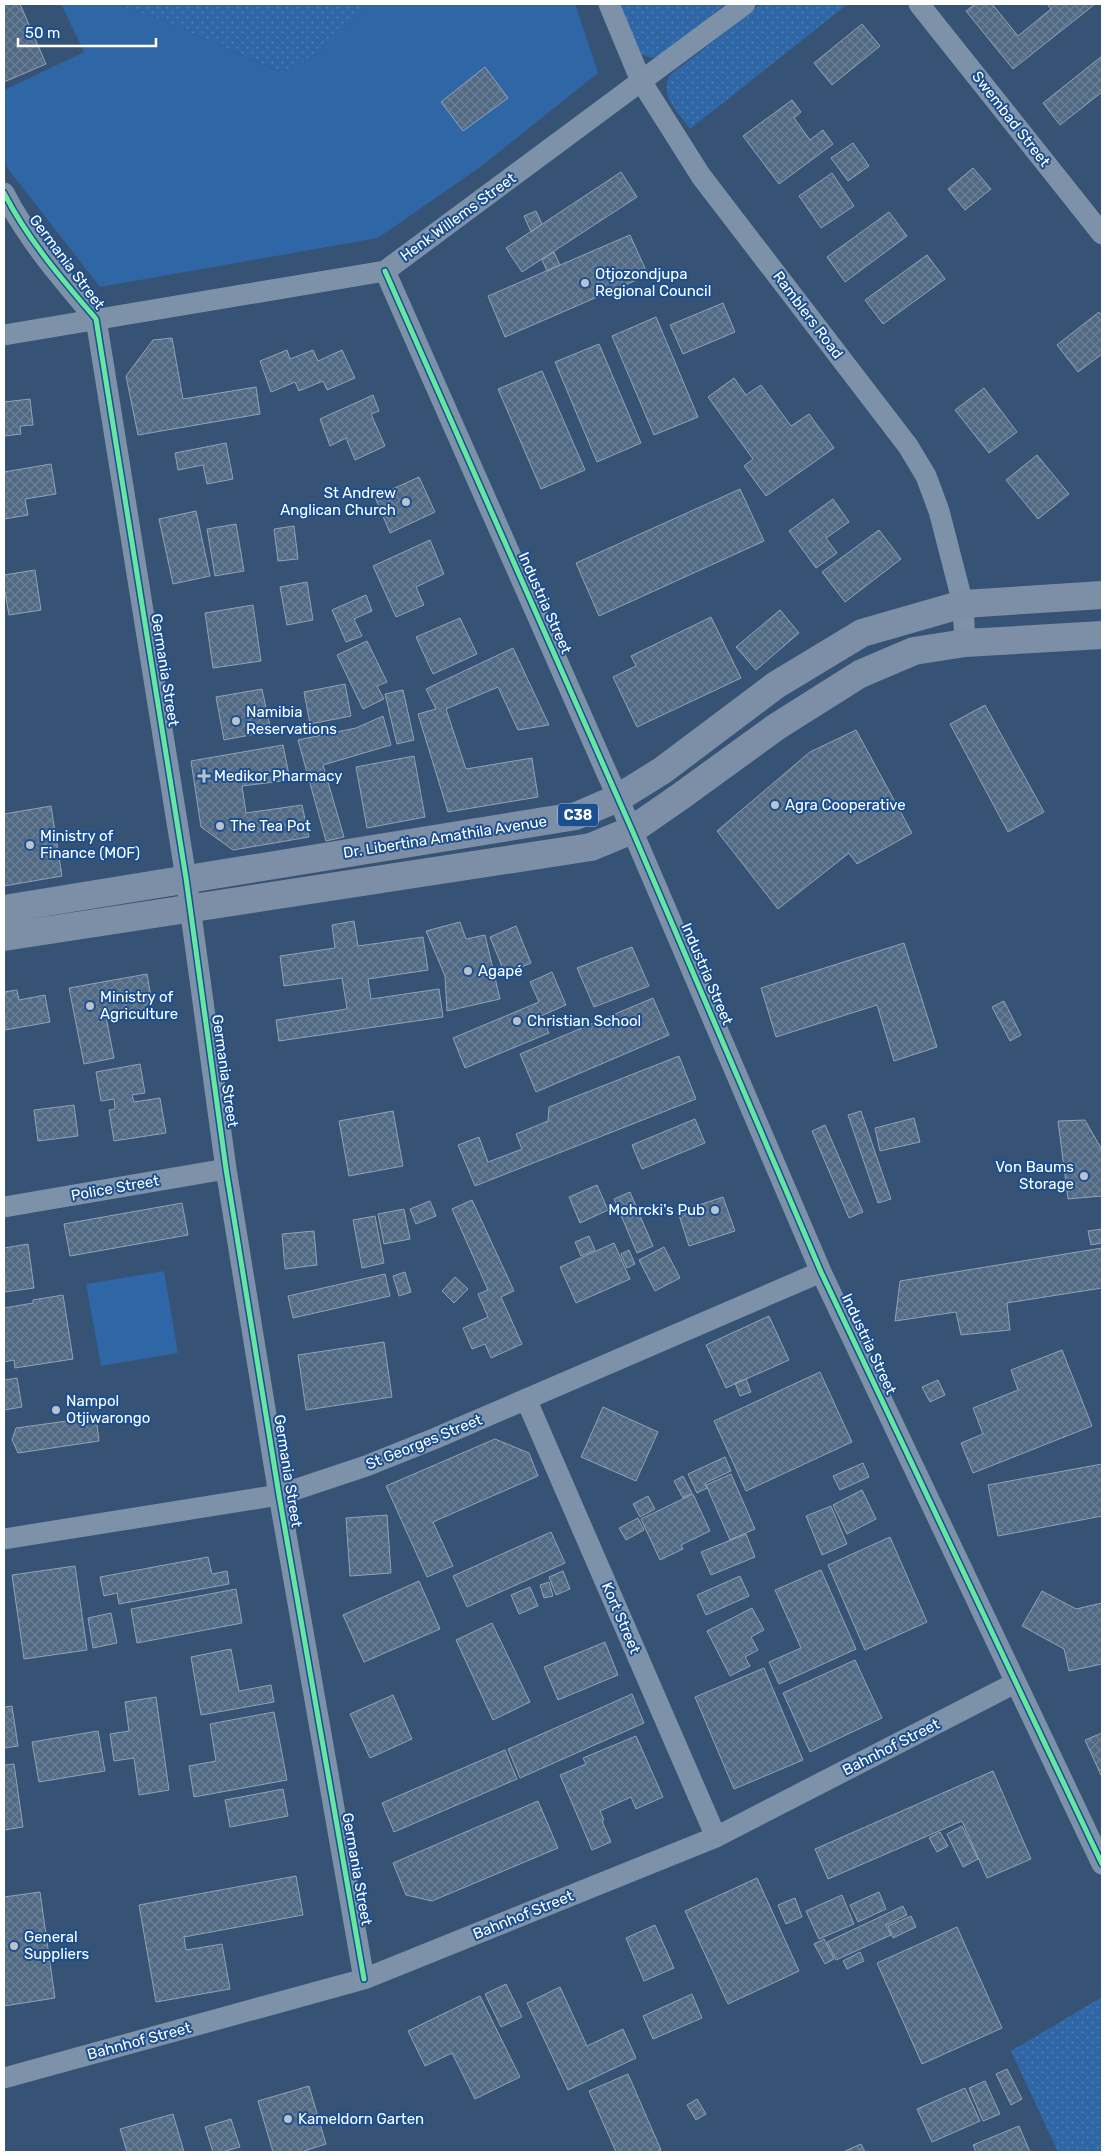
<svg xmlns="http://www.w3.org/2000/svg" width="1106" height="2156" font-family="Rubik,sans-serif">
<defs>
<pattern id="grass-dots" width="8" height="8" patternUnits="userSpaceOnUse" patternTransform="scale(1.25)"><rect width="8" height="8" fill="#2f66a5"/><path d="M2 2h.1M6 6h.1" fill="none" stroke="#4e7db2" stroke-width="1.8" stroke-linecap="round"/></pattern>
<pattern id="building-cross-hatch" width="8" height="8" patternUnits="userSpaceOnUse" patternTransform="scale(1.25)"><rect width="8" height="8" fill="#526984"/><path d="M0 0l8 8M0 8l8-8" fill="none" stroke="#6c8096"/></pattern>
</defs>
<rect width="100%" height="100%" fill="#365274"/>
<!-- grass -->
<path fill="url(#grass-dots)" d="M115,4H369L325,50L283,73L157,18Z
M620,4H726L661,56L652,58L640,54Z
M761,4H848L690,129C678,112 659,96 670,75Z
M1102,1997V2152H1058L1011,2051Z"/>
<!-- park -->
<path fill="#2f66a5" d="M61,4H115L157,18L282,73L325,50L369,4H575L598,73L479,168L378,238L100,287L8,169L4,157V90L84,52Z
M164,1271L178,1353L101,1366L86,1284Z"/>
<!-- building -->
<path fill="url(#building-cross-hatch)" stroke="#92a2b6" d="M4,4H20L46,64L4,82Z
M975,4H992L1018,36L1051,9L1047,4H1095L1013,69L966,11Z
M862,24L880,46L832,85L814,63Z
M1102,56V92L1060,125L1043,103Z
M485,67L508,98L463,131L441,102Z
M792,100L801,112L794,118L810,140L823,130L833,144L779,184L743,136Z
M853,143L869,166L848,181L831,158Z
M973,168L991,189L965,210L948,189Z
M621,172L637,197L522,272L506,248Z
M832,173L854,206L821,228L799,196Z
M536,211L542,224L531,232L524,216Z
M889,212L907,236L845,282L827,257Z
M630,235L648,275L505,337L488,296Z
M554,252L560,265L547,271L542,260Z
M927,255L945,279L883,324L865,300Z
M723,303L735,332L683,354L670,325Z
M1099,312L1102,316V354L1078,372L1057,345Z
M656,317L698,417L654,435L612,336Z
M172,338L183,399L256,387L260,414L138,435L126,376L153,340Z
M599,344L641,443L597,462L555,362Z
M287,350L290,359L313,350L318,361L342,350L355,378L327,390L323,381L299,391L295,382L271,392L260,361Z
M542,371L585,470L541,489L498,389Z
M734,378L746,395L761,385L791,426L809,414L834,448L766,496L744,466L753,459L708,397Z
M984,388L1017,432L989,453L955,410Z
M373,395L379,411L371,414L385,446L355,460L346,438L330,446L320,419Z
M30,399L33,425L20,426L21,434L4,436V402Z
M226,443L233,479L207,484L203,465L178,470L175,453Z
M1037,455L1069,494L1038,519L1006,480Z
M51,464L56,494L25,499L28,515L4,519V472Z
M419,477L435,512L390,533L375,497Z
M740,489L764,541L599,616L576,563Z
M833,499L849,522L826,538L837,553L816,568L789,531Z
M196,511L210,576L173,584L159,519Z
M236,524L244,571L215,576L207,529Z
M294,526L298,559L278,561L274,529Z
M879,530L901,559L845,602L822,572Z
M430,540L444,574L416,587L424,605L396,617L373,566Z
M35,570L41,610L9,615L4,587V575Z
M307,582L313,620L287,625L280,587Z
M366,595L372,611L354,619L362,636L346,642L332,610Z
M253,605L261,661L213,668L205,613Z
M780,610L799,633L756,670L736,647Z
M711,617L741,678L637,727L613,677L636,666L631,656Z
M460,618L477,654L433,674L416,637Z
M367,641L387,682L377,686L384,699L363,709L337,655Z
M513,648L549,725L518,730L498,687L446,709L466,769L532,758L538,797L448,812L418,714L436,709L426,689Z
M345,684L351,716L310,724L304,692Z
M262,689L271,731L224,740L216,697Z
M403,690L414,740L397,744L385,694Z
M985,705L1044,812L1008,832L950,724Z
M383,716L391,745L323,765L344,837L326,841L298,740L356,728Z
M856,730L912,833L857,864L849,853L778,909L717,831L810,752Z
M283,745L290,780L242,786L246,813L302,805L309,837L233,850L201,827L191,761Z
M414,756L425,817L367,828L356,767Z
M51,806L62,876L4,886V814Z
M354,921L358,946L423,937L428,970L368,979L371,999L439,989L443,1017L279,1041L276,1020L347,1009L342,978L284,986L280,956L335,948L332,925Z
M460,922L466,939L485,935L500,999L447,1011L445,976L426,931Z
M516,926L531,963L505,974L490,937Z
M904,943L937,1047L894,1061L877,1005L776,1037L761,988Z
M632,947L649,986L594,1007L577,968Z
M552,972L566,1005L541,1016L549,1033L465,1068L453,1038L539,1002L530,982Z
M147,974L153,1008L106,1017L114,1058L84,1064L69,988Z
M17,990L19,1000L45,995L50,1022L5,1030L4,992Z
M653,998L669,1035L536,1092L520,1054Z
M1004,1001L1021,1035L1010,1041L992,1007Z
M679,1056L696,1099L475,1186L458,1145L479,1137L488,1162L522,1149L516,1134L548,1121L549,1107Z
M140,1064L145,1093L132,1095L134,1102L160,1098L166,1133L114,1141L109,1110L115,1109L114,1099L101,1101L96,1072Z
M74,1105L78,1136L38,1141L34,1110Z
M393,1111L403,1166L349,1176L339,1121Z
M861,1111L891,1199L878,1203L848,1115Z
M914,1118L920,1142L880,1151L875,1128Z
M695,1119L705,1143L642,1169L632,1145Z
M1085,1120L1102,1150V1196L1068,1199L1058,1121Z
M825,1125L863,1212L849,1218L812,1131Z
M597,1185L608,1210L580,1223L569,1197Z
M630,1192L653,1246L637,1253L614,1199Z
M723,1197L735,1231L689,1246L678,1212Z
M472,1200L514,1291L501,1297L522,1344L491,1358L485,1344L472,1349L463,1328L488,1317L478,1294L488,1290L452,1209Z
M430,1201L436,1216L416,1224L410,1209Z
M182,1203L188,1235L70,1256L64,1224Z
M404,1209L410,1239L384,1244L378,1214Z
M375,1216L384,1263L362,1268L353,1220Z
M1102,1229V1243L1091,1245L1088,1231Z
M314,1231L317,1265L285,1269L282,1234Z
M589,1236L595,1250L581,1256L575,1242Z
M614,1243L630,1279L576,1303L560,1267Z
M28,1244L34,1288L5,1292L4,1248Z
M664,1247L680,1278L655,1291L639,1260Z
M1102,1248V1288L1007,1303L1010,1330L961,1335L956,1312L895,1321L900,1281Z
M629,1250L635,1264L627,1268L621,1254Z
M405,1272L411,1292L399,1296L393,1276Z
M385,1274L390,1296L293,1318L288,1296Z
M455,1277L468,1289L454,1303L442,1291Z
M63,1295L73,1359L15,1368L14,1360L4,1362V1308L33,1303V1300Z
M769,1316L789,1360L726,1388L706,1345Z
M384,1342L392,1397L306,1410L298,1355Z
M1062,1350L1092,1426L973,1473L961,1443L983,1434L973,1408L1018,1390L1011,1370Z
M820,1372L852,1442L746,1491L714,1421Z
M17,1378L22,1407L4,1410V1380Z
M746,1379L751,1392L740,1396L735,1383Z
M938,1380L945,1395L930,1402L922,1387Z
M603,1407L658,1432L636,1481L581,1457Z
M96,1417L99,1441L18,1453L12,1440L16,1428Z
M495,1439L529,1453L538,1476L433,1522L453,1566L427,1577L386,1486Z
M725,1457L731,1471L705,1483L707,1488L697,1493L688,1474Z
M863,1463L869,1477L840,1490L833,1476Z
M1102,1464V1516L998,1536L988,1485Z
M731,1474L755,1529L730,1540L706,1485Z
M683,1476L692,1493L683,1498L674,1481Z
M862,1490L876,1519L847,1534L833,1505Z
M693,1494L710,1531L681,1545L683,1549L660,1560L641,1519Z
M648,1496L655,1509L640,1517L633,1504Z
M831,1506L847,1544L822,1555L806,1516Z
M387,1515L391,1573L350,1576L346,1518Z
M638,1518L644,1530L626,1540L619,1528Z
M551,1532L565,1563L467,1607L453,1576Z
M746,1534L755,1557L711,1575L701,1552Z
M890,1537L927,1622L865,1650L828,1565Z
M208,1557L212,1574L227,1571L229,1584L119,1604L117,1593L104,1596L100,1577Z
M75,1566L87,1650L24,1659L12,1575Z
M821,1570L856,1649L779,1684L769,1662L801,1648L775,1590Z
M563,1571L570,1589L556,1595L549,1577Z
M740,1576L749,1596L706,1615L697,1595Z
M419,1581L440,1629L364,1662L343,1615Z
M549,1582L553,1596L544,1598L540,1585Z
M530,1587L538,1606L519,1614L511,1595Z
M236,1589L242,1623L137,1643L131,1609Z
M1042,1591L1076,1609L1102,1603V1664L1069,1671L1064,1649L1022,1626Z
M752,1608L764,1630L751,1637L758,1650L745,1657L750,1666L730,1676L707,1631Z
M111,1613L117,1643L93,1648L88,1618Z
M492,1623L530,1702L493,1720L456,1640Z
M605,1642L618,1675L558,1700L544,1667Z
M231,1649L239,1691L271,1685L274,1702L201,1715L191,1657Z
M855,1660L882,1718L810,1752L783,1693Z
M764,1668L803,1760L734,1789L695,1697Z
M632,1694L644,1723L520,1778L508,1749Z
M393,1695L412,1739L370,1758L350,1714Z
M156,1697L169,1790L139,1795L134,1758L114,1761L110,1734L129,1731L125,1702Z
M12,1706L18,1746L4,1748V1707Z
M274,1712L287,1780L194,1797L189,1766L216,1761L210,1724Z
M98,1731L105,1771L39,1782L32,1742Z
M1102,1733V1775H1101L1085,1740Z
M636,1736L663,1797L636,1809L631,1797L600,1811L604,1820L602,1821L611,1842L592,1850L560,1775L586,1764L583,1758Z
M505,1750L517,1779L394,1832L382,1803Z
M14,1764L23,1827L4,1830V1765Z
M993,1771L1031,1859L987,1878L962,1821L828,1879L815,1849Z
M283,1789L288,1816L230,1827L225,1800Z
M538,1801L558,1848L432,1901L406,1895L393,1863Z
M962,1826L978,1859L963,1867L947,1834Z
M940,1832L948,1846L937,1852L929,1838Z
M296,1876L303,1915L184,1937L186,1950L222,1944L230,1989L156,2002L139,1905Z
M757,1878L799,1971L728,2004L685,1911Z
M40,1892L55,1998L4,2006V1897Z
M879,1892L886,1909L858,1922L850,1905Z
M842,1895L854,1924L819,1939L806,1911Z
M795,1898L802,1917L786,1924L778,1905Z
M903,1906L907,1915L886,1925L891,1935L836,1960L827,1942Z
M911,1916L916,1927L893,1938L888,1926Z
M655,1925L674,1968L644,1981L626,1938Z
M957,1927L1002,2028L922,2064L877,1963Z
M824,1939L834,1959L825,1964L814,1944Z
M860,1952L864,1961L847,1969L843,1961Z
M506,1984L522,2017L501,2027L485,1994Z
M560,1987L587,2046L623,2029L636,2058L568,2090L527,2003Z
M692,1994L702,2018L653,2039L643,2016Z
M480,1996L520,2077L475,2099L452,2053L425,2066L408,2031Z
M1007,2069L1022,2099L1011,2105L996,2074Z
M628,2074L661,2150L656,2152H616L589,2091Z
M985,2081L1000,2114L983,2121L969,2088Z
M309,2086L326,2144L301,2152H273L258,2101Z
M965,2088L980,2121L932,2142L917,2109Z
M697,2099L706,2114L696,2120L687,2105Z
M173,2114L184,2152H127L120,2129Z
M231,2119L240,2147L222,2152H213L205,2127Z
M1019,2126L1030,2152H976L973,2145Z
M861,2144L865,2152H843Z"/>
<g fill="none" stroke-linecap="round" stroke-linejoin="round">
<!-- minor -->
<path stroke="#7d92a8" stroke-width="21" d="M609,4L641,81L701,176L908,446L926,476L939,511L963,604L965,643
M919,4L1102,234
M4,193C28,240 62,279 96,319L186,878L226,1169L279,1495L364,1979
M385,271L632,830L821,1272L1102,1864
M4,335L385,271L745,4
M4,1207L226,1169
M526,1399L716,1837
M4,1539L279,1495L366,1466L436,1438L821,1272
M4,2078L364,1979L716,1837L1015,1683"/>
<!-- major -->
<path stroke="#7d8ea7" stroke-width="28" d="M4,909L576,816L618,798L663,770L776,685L862,633L963,604L1102,595
M4,937L591,847L632,830L681,796L776,727L860,674L914,651L965,643L1102,635"/>
<!-- cycleway casing -->
<g stroke="#1b4f8f" stroke-width="8">
<path id="cycleway" d="M4,193C28,240 62,279 96,319L186,878L226,1169L279,1495L364,1979
M385,271L632,830L821,1272L1102,1864"/>
</g>
<!-- cycleway -->
<use href="#cycleway" stroke="#66e7a1" stroke-width="5"/>
</g>
<!-- markers -->
<g fill="#b9c2ce" stroke="#1b4f8f" stroke-width="2">
<circle cx="585" cy="283" r="5"/>
<circle cx="406" cy="502" r="5"/>
<circle cx="236" cy="721" r="5"/>
<path d="M201.5 768.5h5v5h5v5h-5v5h-5v-5h-5v-5h5z"/>
<circle cx="775" cy="805" r="5"/>
<circle cx="220" cy="826" r="5"/>
<circle cx="30" cy="845" r="5"/>
<circle cx="468" cy="971" r="5"/>
<circle cx="90" cy="1006" r="5"/>
<circle cx="517" cy="1021" r="5"/>
<circle cx="1084" cy="1176" r="5"/>
<circle cx="715" cy="1210" r="5"/>
<circle cx="56" cy="1410" r="5"/>
<circle cx="14" cy="1946" r="5"/>
<circle cx="288" cy="2119" r="5"/>
</g>
<g text-anchor="middle" stroke-width="4" stroke-linejoin="round" paint-order="stroke">
<!-- shield labels -->
<rect fill="#1b4f8f" stroke="#bbcadd" stroke-width="1" x="558" y="803.5" width="40" height="23" rx="4"/>
<g font-size="14" font-weight="bold" fill="#fff">
<text x="578" y="820">C38</text>
</g>
<!-- street labels -->
<g font-size="15" fill="#fff" stroke="#1b4f8f">
<text transform="translate(1011 119) rotate(52)" y="5">Swembad Street</text>
<text transform="translate(458 217) rotate(-36)" y="5">Henk Willems Street</text>
<text transform="translate(67 262) rotate(53)" y="5">Germania Street</text>
<text transform="translate(808 315) rotate(53)" y="5">Ramblers Road</text>
<text transform="translate(545 603) rotate(66)" y="5">Industria Street</text>
<text transform="translate(165 670) rotate(81)" y="5">Germania Street</text>
<text transform="translate(445 837) rotate(-9)" y="5">Dr. Libertina Amathila Avenue</text>
<text transform="translate(707 974) rotate(67)" y="5">Industria Street</text>
<text transform="translate(225 1071) rotate(82)" y="5">Germania Street</text>
<text transform="translate(115 1188) rotate(-10)" y="5">Police Street</text>
<text transform="translate(869 1344) rotate(65)" y="5">Industria Street</text>
<text transform="translate(424 1442) rotate(-22)" y="5">St Georges Street</text>
<text transform="translate(288 1471) rotate(81)" y="5">Germania Street</text>
<text transform="translate(621 1618) rotate(67)" y="5">Kort Street</text>
<text transform="translate(891 1747) rotate(-27)" y="5">Bahnhof Street</text>
<text transform="translate(357 1869) rotate(80)" y="5">Germania Street</text>
<text transform="translate(523 1915) rotate(-22)" y="5">Bahnhof Street</text>
<text transform="translate(139 2041) rotate(-15)" y="5">Bahnhof Street</text>
</g>
<!-- poi labels -->
<g font-size="15" fill="#fff" stroke="#1b4f8f" text-anchor="start">
<text x="595" y="279">Otjozondjupa<tspan x="595" dy="17">Regional Council</tspan></text>
<text x="396" y="498" text-anchor="end">St Andrew<tspan x="396" dy="17">Anglican Church</tspan></text>
<text x="246" y="717">Namibia<tspan x="246" dy="17">Reservations</tspan></text>
<text x="214" y="781">Medikor Pharmacy</text>
<text x="785" y="810">Agra Cooperative</text>
<text x="230" y="831">The Tea Pot</text>
<text x="40" y="841">Ministry of<tspan x="40" dy="17">Finance (MOF)</tspan></text>
<text x="478" y="976">Agapé</text>
<text x="100" y="1002">Ministry of<tspan x="100" dy="17">Agriculture</tspan></text>
<text x="527" y="1026">Christian School</text>
<text x="1074" y="1172" text-anchor="end">Von Baums<tspan x="1074" dy="17">Storage</tspan></text>
<text x="705" y="1215" text-anchor="end">Mohrcki's Pub</text>
<text x="66" y="1406">Nampol<tspan x="66" dy="17">Otjiwarongo</tspan></text>
<text x="24" y="1942">General<tspan x="24" dy="17">Suppliers</tspan></text>
<text x="298" y="2124">Kameldorn Garten</text>
</g>
</g>
<!-- border -->
<rect width="1106" height="2156" fill="none" stroke="#ffffff" stroke-width="10"/>
<!-- scale -->
<path d="M18 38v8h138v-8" fill="none" stroke="#ffffff" stroke-width="2.5"/>
<text x="25" y="38" font-size="15" fill="#ffffff" stroke="#1b4f8f" stroke-width="4" paint-order="stroke">50 m</text>
</svg>
